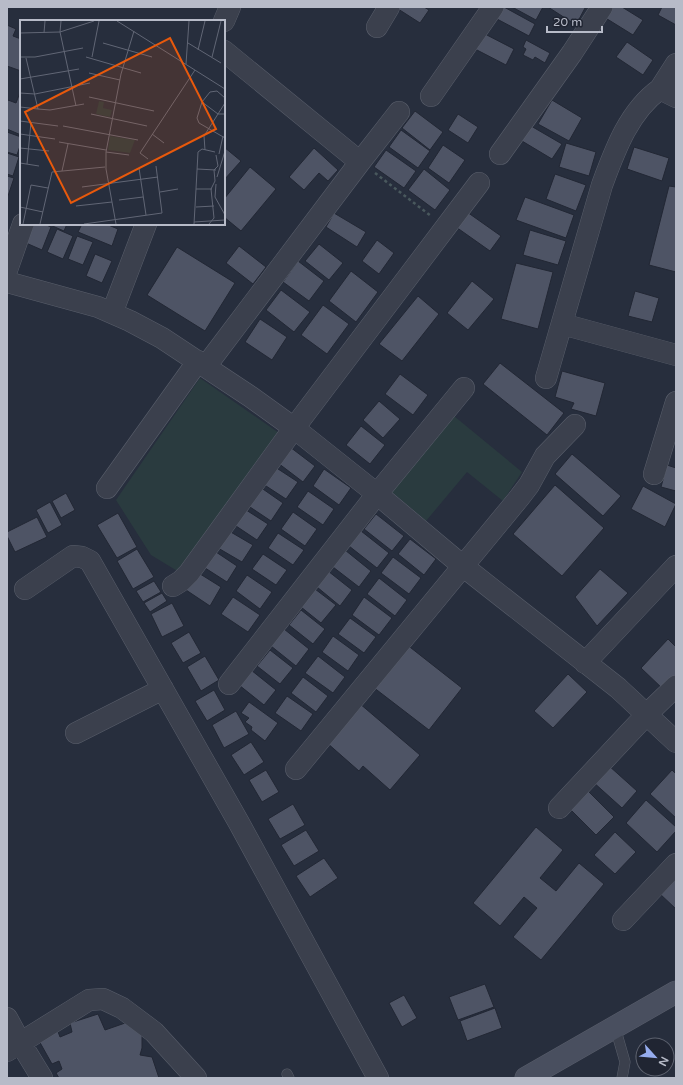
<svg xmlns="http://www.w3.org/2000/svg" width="683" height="1085" font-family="'Varela Round',sans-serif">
<rect width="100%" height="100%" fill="#272e3d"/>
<!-- green -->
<path fill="#2a3b3f" d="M200,378L279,433L179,572L151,555L116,500Z
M454,416L522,472L503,501L467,472L426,521L392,492Z"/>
<!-- building -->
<path fill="#4e5465" stroke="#222734" d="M395,7H424L429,10L420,23Z
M504,7L535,24L529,36L497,19Z
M512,7H543L536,20Z
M548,7H584L585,8L576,25Z
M610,7H622L643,20L633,35L604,17Z
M662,7H676V25L658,15Z
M7,25L16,29L13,36L21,39V71L7,66Z
M483,33L514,49L506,65L475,49Z
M526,40L550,53L545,63L535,57L533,60L523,55L526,49L523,47Z
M627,42L653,60L643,75L616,57Z
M21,90V135L7,129V103L8,100L16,103Z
M552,100L582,118L569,141L538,124Z
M415,111L443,132L430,150L402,128Z
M458,114L478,127L468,143L448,130Z
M531,126L562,144L552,159L522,141Z
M401,130L430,151L418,168L389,147Z
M7,132L21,137V143L17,155L7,152Z
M566,143L596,152L589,176L559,167Z
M443,145L465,160L449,183L428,168Z
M224,147L241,161L224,180Z
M634,147L669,158L662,181L627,169Z
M314,148L338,170L328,181L319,173L304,190L289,177Z
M386,150L416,171L404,188L374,167Z
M7,153L19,157L13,176L7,174Z
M250,167L276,189L241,231L224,217V199Z
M424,169L450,190L435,210L408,190Z
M555,174L586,185L576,211L546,199Z
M7,176L14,178L8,196H7Z
M669,186L676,187V272L649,265Z
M525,197L574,215L566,238L516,220Z
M467,212L501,236L490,251L456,227Z
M334,213L366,232L357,247L326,227Z
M34,224H44L51,227L42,250L26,243Z
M48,224H67L64,231Z
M82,224H106L118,229L112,246L78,232Z
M57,229L73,236L63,259L47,252Z
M530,230L566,241L558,265L523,255Z
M77,236L93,242L83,265L68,259Z
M377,240L394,253L379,274L362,261Z
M319,244L343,263L329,280L305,261Z
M239,246L266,267L253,284L226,263Z
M177,247L235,283L205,331L147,295Z
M95,254L112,261L102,283L86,276Z
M298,261L324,281L309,301L283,282Z
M516,263L553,272L538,329L501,319Z
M351,271L378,292L356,322L329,301Z
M472,281L494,299L468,330L447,313Z
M281,290L310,312L294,332L266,310Z
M635,291L659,298L652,322L628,316Z
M418,296L439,314L402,361L379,344Z
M323,305L349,324L327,354L301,335Z
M260,319L287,337L272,360L245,342Z
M500,363L564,413L547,435L483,384Z
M562,371L605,383L596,416L571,409L574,403L555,397Z
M400,374L428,395L413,415L385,394Z
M379,401L400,419L383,438L363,420Z
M361,426L385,445L370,464L346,445Z
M290,447L315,466L303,482L278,463Z
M572,454L621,496L603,516L555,474Z
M667,465L676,468V491L661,487Z
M275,467L298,482L286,499L263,484Z
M324,469L351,488L339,505L313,486Z
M555,485L604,528L562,576L513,534Z
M643,486L676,504L665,527L631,509Z
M260,487L283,503L271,521L247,505Z
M308,491L334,509L323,525L297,507Z
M66,493L75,510L61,518L52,501Z
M50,502L62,525L48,533L36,510Z
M243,508L268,524L257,540L233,524Z
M293,512L317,529L305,546L281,529Z
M118,513L137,547L117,558L97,525Z
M376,514L404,536L392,551L364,529Z
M37,517L47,537L15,552L7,536V532Z
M229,531L253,545L242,562L218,548Z
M361,531L389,553L377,568L349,546Z
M278,533L304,550L293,565L268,548Z
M410,539L436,559L424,575L398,554Z
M137,549L154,577L133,589L117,561Z
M213,550L237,566L227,582L202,566Z
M345,550L371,571L359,587L333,567Z
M263,554L287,570L276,585L252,569Z
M393,557L421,578L409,594L381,573Z
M600,569L628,593L597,626L575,597Z
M328,571L352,590L340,606L317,587Z
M197,572L221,587L210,606L186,590Z
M247,575L272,592L260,609L236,591Z
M379,578L407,600L395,616L367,594Z
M154,581L161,592L143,602L136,591Z
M315,589L336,605L321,623L301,607Z
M162,593L167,601L150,612L144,603Z
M233,597L260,615L248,632L221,614Z
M364,597L392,618L379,635L352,615Z
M172,603L184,626L162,637L151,614Z
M301,610L325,629L313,644L289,625Z
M350,618L376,637L364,653L338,634Z
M284,629L309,649L296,666L271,646Z
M189,632L201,653L183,663L171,643Z
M333,636L359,655L348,671L322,652Z
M668,639L676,647V677L664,690L641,668Z
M406,644L462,688L429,730L373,687Z
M270,650L293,668L280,684L257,666Z
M205,656L219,680L201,691L187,667Z
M318,656L345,677L333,693L305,673Z
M251,670L276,690L264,705L239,685Z
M568,674L587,692L553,728L534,711Z
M303,677L328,696L316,712L291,693Z
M214,690L225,710L207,721L195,701Z
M287,696L313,714L301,731L275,713Z
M249,702L278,723L265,741L251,730L252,727L245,722L249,718L241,713Z
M359,703L420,755L390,790L363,766L359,771L326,742Z
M236,711L249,734L224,748L212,725Z
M251,742L264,762L244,775L231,755Z
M608,765L637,791L622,808L592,781Z
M266,770L279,792L262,802L249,780Z
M672,770L676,774V818L650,794Z
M586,789L614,817L596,835L568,807Z
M646,800L676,827V831L657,852L626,823Z
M293,804L305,825L280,839L268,819Z
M536,827L563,850L540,878L556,891L579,863L604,884L541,960L513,937L537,908L524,897L500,926L473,903Z
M306,830L319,851L294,866L281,845Z
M615,832L636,852L615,874L594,855Z
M324,858L338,878L310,897L296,876Z
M676,874V909L659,893Z
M485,984L494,1007L458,1020L449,997Z
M404,995L417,1018L402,1027L389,1003Z
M495,1008L502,1028L467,1041L460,1021Z
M98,1014L105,1030L128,1022L142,1035V1048L140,1055L152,1057L159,1078H59L56,1073L62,1069L59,1061L52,1064L38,1039L57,1029L60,1037L72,1032L70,1023Z"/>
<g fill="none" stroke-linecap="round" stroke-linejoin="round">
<!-- lane casing -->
<g stroke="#595e6b" stroke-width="11">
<path id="lane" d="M615,1027L625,1062L622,1078
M287,1074L289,1078"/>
</g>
<!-- street casing -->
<g stroke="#595e6b" stroke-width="22">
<path id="street" d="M224,21L230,7
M377,27L389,7
M224,51L360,162
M676,64L660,89L676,97
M431,96L493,7
M500,154L572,53L602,7
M7,270L23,224
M7,282L98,307L130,321L162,338L251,397L294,428L377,494L464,567L618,688L676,742
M112,313L146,224
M562,324L676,355
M206,366L360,162L399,112
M546,378L602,185C615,150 629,111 660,89
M654,474L676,402
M107,488L198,361
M173,586L181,581L189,573L294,428L479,183
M25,589L73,556L82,557L90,561L239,823L378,1078
M585,663L676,566
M229,684L377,494L464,388
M76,733L163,689
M296,769L519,498L529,485L545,456L575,425
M559,808L647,714L676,686
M623,920L676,864
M7,1018L20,1042L42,1078
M7,1051L89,1000L103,999L122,1008L154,1032L196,1078"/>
</g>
<!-- secondary casing -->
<g stroke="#595e6b" stroke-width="23">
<path id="secondary" d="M526,1078L676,992"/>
</g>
<!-- path -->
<path stroke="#49585d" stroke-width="2.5" stroke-dasharray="3 3" stroke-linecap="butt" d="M375,173L431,216"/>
<!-- lane -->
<use href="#lane" stroke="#3b404d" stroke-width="10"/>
<!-- street -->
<use href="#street" stroke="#3b404d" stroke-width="21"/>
<!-- secondary -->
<use href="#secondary" stroke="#494f5f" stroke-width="22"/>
</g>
<!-- overview -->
<g transform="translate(20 20)">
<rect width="205" height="205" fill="#272e3d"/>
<path d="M79,81L84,82L83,88L92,90L90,97L76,94ZM90,116L115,120L110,133L88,130Z" fill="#2a3b3f"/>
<path fill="none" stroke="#616675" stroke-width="1" d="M41,1L40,12L56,86M97,1L205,69M0,13L40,12L74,1M24,13L25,1M83,23L132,37M168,23L201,43M178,30L185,1M0,37H15L63,28M66,37L121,53M72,37L79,1M192,37L201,1M166,44L169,1M69,53L100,60M0,59L59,49M0,73L15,74L70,63M69,77L134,91M205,78L197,71L190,72L182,82L177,98L179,103L205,118M182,82L198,94L205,83M0,87L18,89L6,38M18,89L30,90L64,84M71,94L127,106M0,101L38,106M43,106L118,120M0,114L35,119M132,114L144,123M39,122L86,130M0,128L29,131M185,130L184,116L198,94H205M86,132L109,135M199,134L203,116M128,139L120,133L175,50M0,143L19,146M7,144L11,102M119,148L126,195M177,149L196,150M42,151L48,124M197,157L205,131M196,164L195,177L205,195M62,167L138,157M176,169L178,132L182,129L195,132M140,172L158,169M99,180L123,177M56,186L92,182M0,187L23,192M176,187L194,186M174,202L205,200M3,204L11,165L28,168M20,204L32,152L85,147M64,204L142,193L136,146M96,204L86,149V132L101,54L114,11M174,204L176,169H192M189,204L194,198L191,169L195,161L194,150L198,146L196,135"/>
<path fill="#e8590c" fill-opacity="0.15" stroke="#e8590c" stroke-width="2" d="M150,18L196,109L51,183L5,92Z"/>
<rect width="205" height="205" fill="none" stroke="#b7bbc8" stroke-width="2"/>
</g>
<!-- border -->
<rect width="683" height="1085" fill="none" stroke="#b7bbc8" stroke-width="16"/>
<!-- north arrow -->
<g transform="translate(655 1057) rotate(117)"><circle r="19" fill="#202532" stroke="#5c616e"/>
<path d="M0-3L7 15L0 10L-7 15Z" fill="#96adee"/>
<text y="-6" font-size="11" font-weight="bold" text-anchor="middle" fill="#b7bbc8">N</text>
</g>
<!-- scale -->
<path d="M547 26v6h55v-6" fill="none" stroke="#b7bbc8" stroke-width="2"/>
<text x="553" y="26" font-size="12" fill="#b7bbc8" stroke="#202532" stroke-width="3" paint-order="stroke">20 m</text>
</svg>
